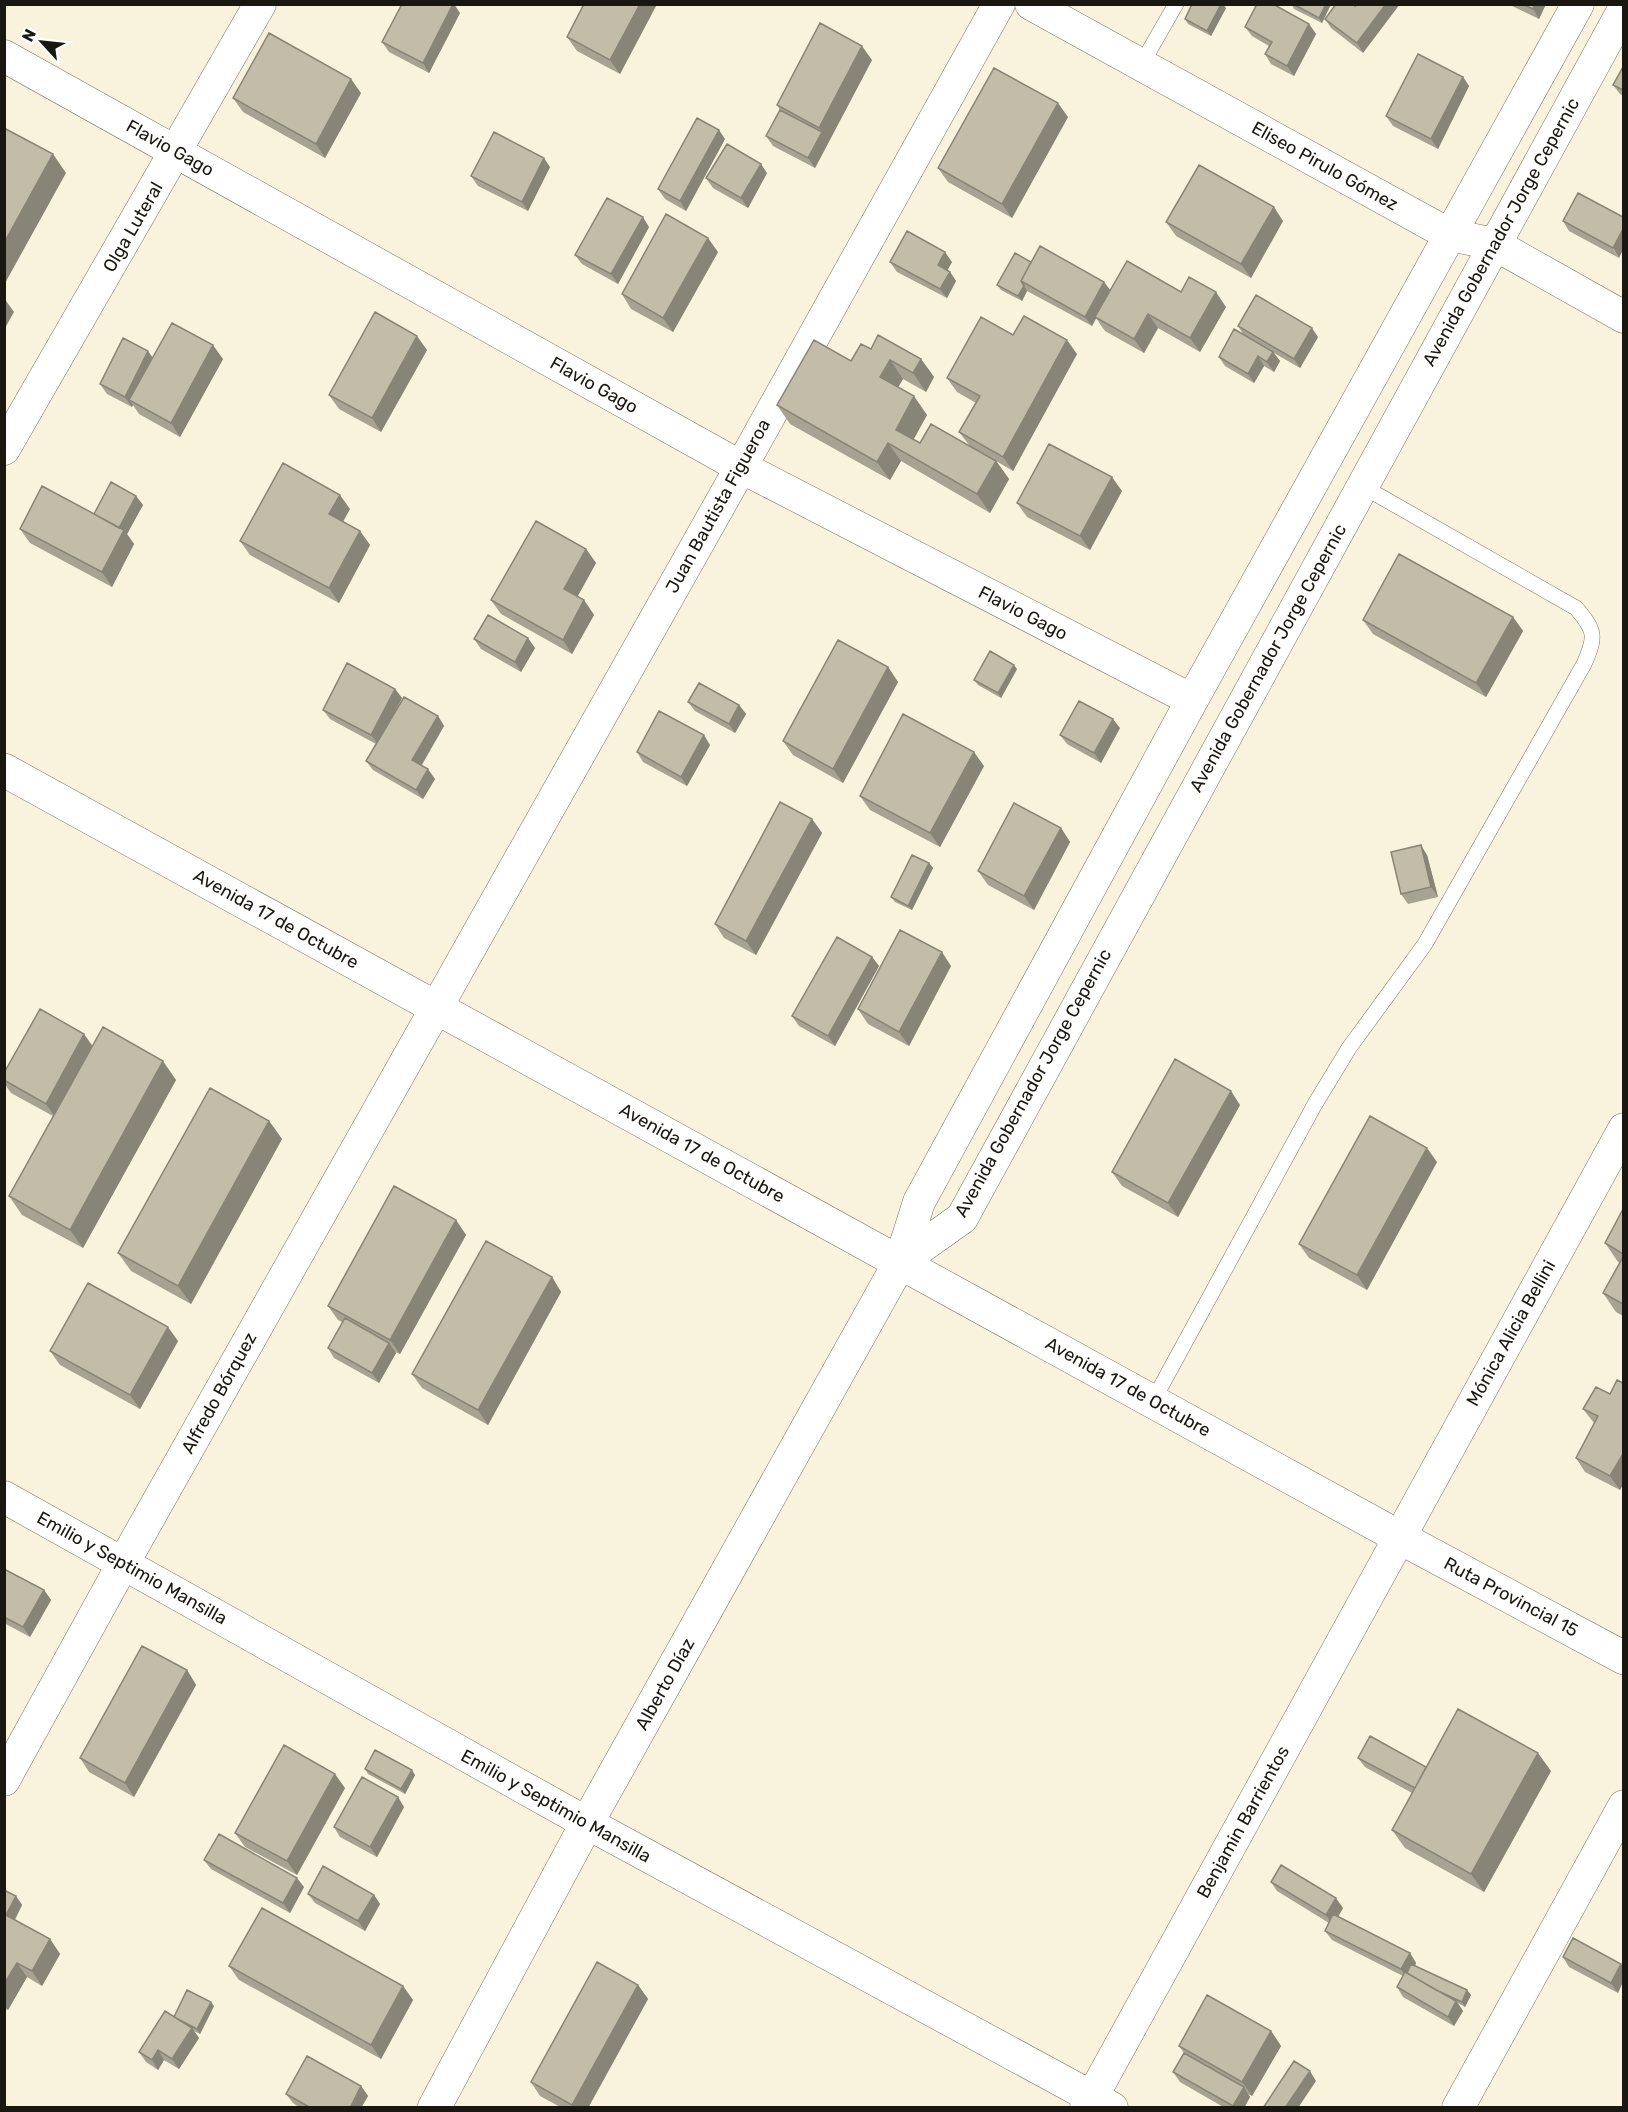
<svg xmlns="http://www.w3.org/2000/svg" width="1628" height="2112" font-family="Rubik,sans-serif">
<rect width="100%" height="100%" fill="#f9f3de"/>
<g fill="none" stroke-linecap="round" stroke-linejoin="round">
<!-- service casing -->
<g stroke="#7a7462" stroke-width="16">
<path id="service" d="M1141,65L1176,4
M1153,1401L1315,1104L1349,1048L1425,944L1584,664C1596,637 1596,631 1576,608L1362,486"/>
</g>
<!-- minor casing -->
<g stroke="#7a7462" stroke-width="33">
<path id="minor" d="M1031,4L1450,235L1494,244L1624,317
M4,56L741,467L1192,700
M4,449L260,4
M900,1262L962,1218L1624,9
M900,1262L919,1202L1192,700L1578,4
M4,1497L587,1823L1112,2108
M4,1780L124,1562L741,467L999,4
M1086,2108L1624,1129
M1458,2108L1624,1806"/>
</g>
<!-- tertiary casing -->
<g stroke="#7a7462" stroke-width="34">
<path id="tertiary" d="M434,2108L587,1823L900,1262"/>
</g>
<!-- secondary casing -->
<g stroke="#7a7462" stroke-width="34">
<path id="secondary" d="M4,770L1399,1537L1624,1658"/>
</g>
<!-- service -->
<use href="#service" stroke="#fff" stroke-width="15"/>
<!-- minor -->
<use href="#minor" stroke="#fff" stroke-width="32"/>
<!-- tertiary -->
<use href="#tertiary" stroke="#fff" stroke-width="33"/>
<!-- secondary -->
<use href="#secondary" stroke="#fff" stroke-width="33"/>
</g>
<!-- wall -->
<path fill="#a7a291" d="M584,4H657L620,74L577,51L567,37Z
M1292,4H1331L1322,23L1294,9Z
M1336,4L1363,53L1331,28L1325,19Z
M1508,4H1546L1539,19Z
M1226,8L1211,36L1188,24L1185,19Z
M460,13L429,73L389,52L382,42Z
M1309,24L1316,34L1294,76L1271,64L1265,54L1269,46L1252,36L1245,27Z
M872,60L815,168L773,146L766,136L780,110L777,105Z
M1623,67V96L1620,94L1613,85Z
M1463,77L1469,86L1438,149L1393,126L1386,116Z
M361,93L325,158L243,112L233,98Z
M1068,117L1012,218L948,182L938,168Z
M725,139L686,211L665,199L658,189Z
M550,167L528,211L478,186L471,176Z
M767,173L748,208L713,188L706,178Z
M1578,193L1619,258L1569,231L1563,221Z
M1283,221L1251,278L1176,236L1166,222Z
M649,227L618,284L582,264L575,255Z
M718,252L673,332L631,309L622,294Z
M890,262H952L947,270L950,272L956,281L947,298L897,272Z
M1031,262L1104,282L1110,291L1181,292L1226,307L1200,352L1158,328L1144,353L1105,331L1096,318L1092,326L1027,291L1022,301L1001,290L997,285Z
M1238,326L1318,337L1300,368L1274,353L1280,361L1274,372L1264,366L1254,383L1225,366L1219,357L1243,334Z
M1013,335L1077,354L1013,471L996,461L1009,479L990,513L901,461L890,480L790,424L777,405L871,349L921,359L934,377L926,392L903,379L898,387L927,415L913,439L920,443L969,445L959,432L976,403L957,392L947,378Z
M427,350L381,432L339,409L329,395Z
M153,357L223,359L180,437L139,414L133,405L132,407L107,394L100,384Z
M1122,491L1090,550L1027,517L1017,503Z
M136,496L143,505L127,534L134,544L112,587L30,543L20,529L94,514Z
M350,509L343,522L360,531L370,545L339,603L250,555L240,541Z
M586,549L596,563L577,597L584,600L594,615L572,654L501,614L491,600Z
M1513,617L1523,631L1486,697L1373,634L1363,620Z
M474,639L535,648L521,672L481,649Z
M888,667L898,682L843,783L793,755L783,741Z
M1017,669L1001,698L978,685L974,680Z
M395,689L402,698L393,715L438,716L444,726L421,765L435,779L423,799L373,770L366,761L376,744L330,719L323,710Z
M688,702L739,705L746,714L735,733L695,711Z
M1120,728L1101,763L1067,744L1060,735Z
M710,745L687,786L643,762L637,752Z
M984,766L940,847L870,810L860,796Z
M812,819L822,833L756,955L724,938L715,924Z
M1061,828L1070,842L1034,910L988,885L978,871Z
M1427,855L1438,897L1408,904L1401,894Z
M929,863L933,868L912,910L895,902L891,897Z
M872,957L879,966L835,1046L799,1026L792,1016Z
M951,966L909,1046L868,1024L858,1009Z
M92,1046L176,1080L83,1248L22,1215L9,1196L53,1116L11,1093L4,1083V1073Z
M1240,1105L1178,1217L1122,1186L1112,1172Z
M269,1121L282,1139L191,1304L131,1271L118,1253Z
M1437,1162L1367,1290L1309,1258L1299,1244Z
M1623,1209V1316L1616,1312L1603,1293L1620,1263L1618,1262L1605,1243Z
M456,1220L466,1235L400,1354L395,1352L396,1353L379,1383L334,1358L328,1348L342,1322L338,1320L328,1306Z
M552,1277L561,1292L488,1425L422,1388L412,1374Z
M178,1341L140,1409L60,1365L50,1351Z
M1610,1394L1620,1490L1585,1472L1576,1458L1594,1423L1583,1409Z
M4,1569L44,1590L51,1600L30,1637L4,1623Z
M187,1670L196,1685L134,1797L89,1772L80,1758Z
M1358,1758L1426,1767L1551,1771L1484,1892L1405,1848L1392,1830L1412,1793L1365,1767Z
M365,1769L415,1775L405,1794L368,1774Z
M345,1788L297,1875L245,1847L235,1833Z
M404,1807L377,1857L340,1837L334,1827Z
M204,1860L304,1887L290,1913L211,1869Z
M1271,1882L1343,1908L1338,1917L1410,1953L1416,1963L1415,1966L1467,1990L1471,1995L1465,2007L1458,2003L1463,2011L1454,2026L1403,1997L1397,1987L1403,1976L1332,1940L1325,1931L1329,1923L1277,1891Z
M4,1890L16,1896L22,1905L15,1920L50,1939L60,1954L42,1986L27,1977L8,2010L4,2008Z
M308,1894L374,1895L380,1904L365,1931L315,1903Z
M1563,1957L1623,1967L1618,1993L1569,1967Z
M229,1966L403,1986L413,2000L381,2059L239,1980Z
M638,1985L648,1999L588,2108H562L540,2096L531,2082Z
M214,2006L200,2034L194,2031L199,2038L179,2069L164,2060L158,2070L146,2062L139,2052L174,2017Z
M1271,2031L1281,2046L1252,2096L1248,2094L1250,2097L1244,2108H1225L1180,2082L1173,2072L1184,2053L1179,2046Z
M361,2086L368,2096L361,2108H300L293,2103L286,2094Z"/>
<!-- shaded-wall -->
<path fill="#888476" d="M453,4H454L460,13L429,73L423,63Z
M640,4H657L620,74L610,60Z
M1221,4H1223L1226,8L1211,36L1207,31Z
M1326,4H1331L1322,23L1319,18Z
M1386,4H1400L1363,53L1357,43Z
M1535,4H1546L1539,19L1533,9Z
M1309,24L1316,34L1294,76L1287,66Z
M862,46L872,60L815,168L808,158L822,132L819,128Z
M1463,77L1469,86L1438,149L1431,139Z
M351,79L361,93L325,158L316,144Z
M1058,103L1068,117L1012,218L1002,204Z
M719,130L725,139L686,211L680,201Z
M53,154L66,173L4,285V243Z
M544,158L550,167L528,211L522,202Z
M761,164L767,173L748,208L741,198Z
M1274,207L1283,221L1251,278L1241,264Z
M643,217L649,227L618,284L611,274Z
M1623,229V250L1619,258L1613,248Z
M708,238L718,252L673,332L663,318Z
M945,252L952,262L945,275L938,265Z
M950,272L956,281L947,298L940,289Z
M1104,282L1111,291L1092,326L1085,317Z
M1024,286L1027,291L1022,301L1018,296Z
M1216,292L1226,307L1200,352L1190,338Z
M4,298L14,312L4,330Z
M1148,314L1158,328L1144,353L1134,339Z
M1312,328L1318,337L1300,368L1294,359Z
M417,336L427,350L381,432L372,418Z
M1067,340L1077,354L1013,471L1003,457Z
M213,345L223,359L180,437L171,423Z
M148,351L155,361L129,400L133,405L132,407L125,397Z
M1273,352L1280,361L1274,372L1267,362Z
M1258,356L1264,366L1254,383L1248,374Z
M921,359L934,377L926,392L913,373Z
M890,360L903,379L893,396L880,377Z
M914,396L927,415L909,448L896,430Z
M888,443L901,461L890,480L877,462Z
M996,461L1009,479L990,513L977,494Z
M1112,477L1122,491L1090,550L1080,536Z
M340,495L350,509L339,528L329,514Z
M136,496L143,505L127,534L134,544L112,587L102,572L119,528Z
M360,531L370,545L339,603L329,588Z
M586,549L596,563L574,603L564,589Z
M584,600L594,615L572,654L563,640Z
M1513,617L1523,631L1486,697L1476,683Z
M528,638L535,648L521,672L515,662Z
M1014,665L1017,669L1001,698L998,693Z
M888,667L898,682L843,783L833,769Z
M395,689L402,698L378,744L371,735Z
M739,705L746,714L735,733L729,724Z
M438,716L444,726L419,770L412,760Z
M1113,719L1120,728L1101,763L1094,753Z
M704,735L710,745L687,786L681,777Z
M974,752L984,766L940,847L930,833Z
M428,769L435,779L423,799L416,790Z
M812,819L822,833L756,955L746,941Z
M1061,828L1070,842L1034,910L1024,896Z
M1421,845L1427,855L1438,897L1431,887Z
M929,863L933,868L912,910L908,906Z
M942,952L951,966L909,1046L899,1032Z
M872,957L879,966L835,1046L828,1036Z
M84,1034L94,1048L56,1118L46,1104Z
M163,1061L176,1080L83,1248L70,1230Z
M1231,1091L1240,1105L1178,1217L1168,1203Z
M269,1121L282,1139L191,1304L178,1286Z
M1427,1148L1437,1162L1367,1290L1357,1275Z
M456,1220L466,1235L400,1354L390,1340Z
M552,1277L561,1292L488,1425L478,1410Z
M168,1327L178,1341L140,1409L130,1395Z
M389,1343L396,1353L379,1383L372,1373Z
M1623,1454V1485L1620,1490L1610,1476Z
M44,1590L51,1600L30,1637L23,1627Z
M187,1670L196,1685L134,1797L125,1783Z
M1538,1753L1551,1771L1484,1892L1471,1874Z
M412,1770L415,1775L405,1794L401,1789Z
M335,1774L345,1788L297,1875L287,1861Z
M398,1797L404,1807L377,1857L370,1847Z
M297,1878L304,1887L290,1913L283,1903Z
M374,1895L380,1904L365,1931L358,1921Z
M16,1896L22,1905L8,1932L4,1917Z
M1336,1898L1343,1908L1333,1925L1326,1915Z
M50,1939L60,1954L42,1986L32,1971Z
M1410,1953L1416,1963L1407,1979L1401,1969Z
M17,1963L27,1977L8,2010L4,2006V1984Z
M1621,1964L1623,1967V1982L1618,1993L1611,1983Z
M638,1985L648,1999L588,2108H574L572,2105Z
M403,1986L413,2000L381,2059L371,2045Z
M1467,1990L1471,1995L1465,2007L1462,2002Z
M1456,2001L1463,2011L1454,2026L1448,2017Z
M211,2002L214,2006L200,2034L197,2029Z
M192,2028L199,2038L179,2069L172,2059Z
M1271,2031L1281,2046L1252,2096L1242,2082Z
M158,2050L164,2060L158,2070L152,2060Z
M1310,2071L1316,2081L1298,2108H1285Z
M361,2086L368,2096L361,2108H350Z
M1244,2087L1250,2097L1244,2108H1234L1233,2106Z"/>
<!-- building -->
<path fill="#c2bca9" stroke="#888476" stroke-width="1.5" d="M402,4H453L423,63L382,42Z
M584,4H640L610,60L567,37Z
M1192,4H1221L1207,31L1185,19Z
M1257,4H1273L1309,24L1287,66L1265,54L1272,42L1245,27Z
M1293,4H1326L1319,18Z
M1336,4H1354L1355,6L1356,4H1386L1357,43L1325,19Z
M1522,4H1535L1533,9Z
M820,23L862,46L819,128L777,105Z
M269,33L351,79L316,144L233,98Z
M1418,54L1463,77L1431,139L1386,116Z
M1623,67V90L1613,85Z
M994,68L1058,103L1002,204L938,168Z
M780,110L822,132L808,158L766,136Z
M697,118L719,130L680,201L658,189Z
M4,128L53,154L4,243Z
M494,132L544,158L522,202L471,176Z
M727,144L761,164L741,198L706,178Z
M1199,165L1274,207L1241,264L1166,222Z
M1578,193L1623,217V229L1613,248L1563,221Z
M607,198L643,217L611,274L575,255Z
M666,214L708,238L663,318L622,294Z
M907,231L945,252L938,265L950,272L940,289L890,262Z
M1040,246L1104,282L1085,317L1021,281Z
M1015,253L1031,262L1021,281L1024,286L1018,296L997,285Z
M1127,261L1181,292L1189,277L1216,292L1190,338L1148,314L1134,339L1095,317Z
M1256,295L1312,328L1294,359L1238,326Z
M375,312L417,336L372,418L329,395Z
M1024,316L1067,340L1003,457L959,432L980,396L947,378L981,317L1013,335Z
M172,323L213,345L171,423L129,400Z
M1234,329L1273,352L1267,362L1258,356L1248,374L1219,357Z
M878,335L921,359L913,373L890,360L880,377L914,396L896,430L920,443L931,424L996,461L977,494L888,443L877,462L777,405L814,340L851,361L861,344L871,349Z
M123,338L148,351L125,397L100,384Z
M1049,444L1112,477L1080,536L1017,503Z
M283,463L340,495L329,514L360,531L329,588L240,541Z
M111,482L136,496L119,528L94,514Z
M42,486L124,530L102,572L20,529Z
M536,521L586,549L564,589L584,600L563,640L491,600Z
M1399,554L1513,617L1476,683L1363,620Z
M488,615L528,638L515,662L474,639Z
M838,640L888,667L833,769L783,741Z
M990,651L1014,665L998,693L974,680Z
M347,663L395,689L371,735L323,710Z
M699,683L739,705L729,724L688,702Z
M404,697L438,716L412,760L428,769L416,790L366,761Z
M1079,701L1113,719L1094,753L1060,735Z
M659,711L704,735L681,777L637,752Z
M903,714L974,752L930,833L860,796Z
M780,802L812,819L746,941L715,924Z
M1014,803L1061,828L1024,896L978,871Z
M1421,845L1431,887L1401,894L1391,852Z
M912,855L929,863L908,906L891,897Z
M900,930L942,952L899,1032L858,1009Z
M837,937L872,957L828,1036L792,1016Z
M40,1009L84,1034L46,1104L4,1080V1073Z
M103,1027L163,1061L70,1230L9,1196Z
M1175,1059L1231,1091L1168,1203L1112,1172Z
M210,1088L269,1121L178,1286L118,1253Z
M1370,1116L1427,1148L1357,1275L1299,1244Z
M394,1186L456,1220L390,1340L328,1306Z
M1623,1209V1254L1605,1243Z
M486,1241L552,1277L478,1410L412,1374Z
M1623,1257V1304L1603,1293Z
M88,1283L168,1327L130,1395L50,1351Z
M345,1318L389,1343L372,1373L328,1348Z
M1617,1380L1623,1383V1454L1610,1476L1576,1458L1598,1416L1583,1409L1596,1387L1610,1394Z
M4,1569L44,1590L23,1627L4,1617Z
M142,1646L187,1670L125,1783L80,1758Z
M1458,1709L1538,1753L1471,1874L1392,1830Z
M1370,1736L1426,1767L1415,1788L1358,1758Z
M284,1745L335,1774L287,1861L235,1833Z
M375,1750L412,1770L401,1789L365,1769Z
M362,1777L398,1797L370,1847L334,1827Z
M219,1834L297,1878L283,1903L204,1860Z
M1281,1865L1336,1898L1326,1915L1271,1882Z
M323,1866L374,1895L358,1921L308,1894Z
M4,1890L16,1896L6,1915L4,1914Z
M262,1908L403,1986L371,2045L229,1966Z
M4,1914L50,1939L32,1971L17,1963L4,1984Z
M1333,1914L1410,1953L1401,1969L1325,1931Z
M1573,1938L1621,1964L1611,1983L1563,1957Z
M597,1962L638,1985L572,2105L531,2082Z
M1411,1964L1467,1990L1462,2002L1436,1990L1407,1973Z
M1405,1972L1456,2001L1448,2017L1397,1987Z
M187,1990L211,2002L197,2029L174,2017Z
M1207,1995L1271,2031L1242,2082L1179,2046Z
M165,2011L192,2028L172,2059L158,2050L152,2060L139,2052Z
M1184,2053L1244,2087L1233,2106L1173,2072Z
M307,2056L361,2086L350,2108H311L286,2094Z
M1294,2061L1310,2071L1285,2108H1263Z"/>
<g text-anchor="middle" stroke-width="5" stroke-linejoin="round" paint-order="stroke">
<!-- street labels -->
<g font-size="18" fill="#191710" stroke="#fff">
<text transform="translate(170 148) rotate(29)" y="6">Flavio Gago</text>
<text transform="translate(1325 166) rotate(29)" y="6">Eliseo Pirulo Gómez</text>
<text transform="translate(133 227) rotate(-60)" y="6">Olga Luteral</text>
<text transform="translate(1501 232) rotate(-61)" y="6">Avenida Gobernador Jorge Cepernic</text>
<text transform="translate(594 385) rotate(29)" y="6">Flavio Gago</text>
<text transform="translate(718 506) rotate(-61)" y="6">Juan Bautista Figueroa</text>
<text transform="translate(1023 613) rotate(27)" y="6">Flavio Gago</text>
<text transform="translate(1268 658) rotate(-61)" y="6">Avenida Gobernador Jorge Cepernic</text>
<text transform="translate(276 919) rotate(29)" y="6">Avenida 17 de Octubre</text>
<text transform="translate(1033 1083) rotate(-61)" y="6">Avenida Gobernador Jorge Cepernic</text>
<text transform="translate(702 1153) rotate(29)" y="6">Avenida 17 de Octubre</text>
<text transform="translate(1511 1333) rotate(-61)" y="6">Mónica Alicia Bellini</text>
<text transform="translate(1128 1387) rotate(29)" y="6">Avenida 17 de Octubre</text>
<text transform="translate(219 1393) rotate(-61)" y="6">Alfredo Bórquez</text>
<text transform="translate(132 1568) rotate(29)" y="6">Emilio y Septimio Mansilla</text>
<text transform="translate(1511 1597) rotate(28)" y="6">Ruta Provincial 15</text>
<text transform="translate(665 1684) rotate(-61)" y="6">Alberto Díaz</text>
<text transform="translate(556 1806) rotate(29)" y="6">Emilio y Septimio Mansilla</text>
<text transform="translate(1243 1822) rotate(-61)" y="6">Benjamin Barrientos</text>
</g>
</g>
<!-- border -->
<rect width="1628" height="2112" fill="none" stroke="#191710" stroke-width="12"/>
<!-- north arrow -->
<g transform="translate(42 42) rotate(297)" stroke="#ffffff" stroke-width="4.5" paint-order="stroke">
<path d="M0-4.5L10 22L0 15L-10 22Z" fill="#191710"/>
<text y="-9" font-size="16" font-weight="bold" text-anchor="middle" fill="#191710">N</text>
</g>
</svg>
